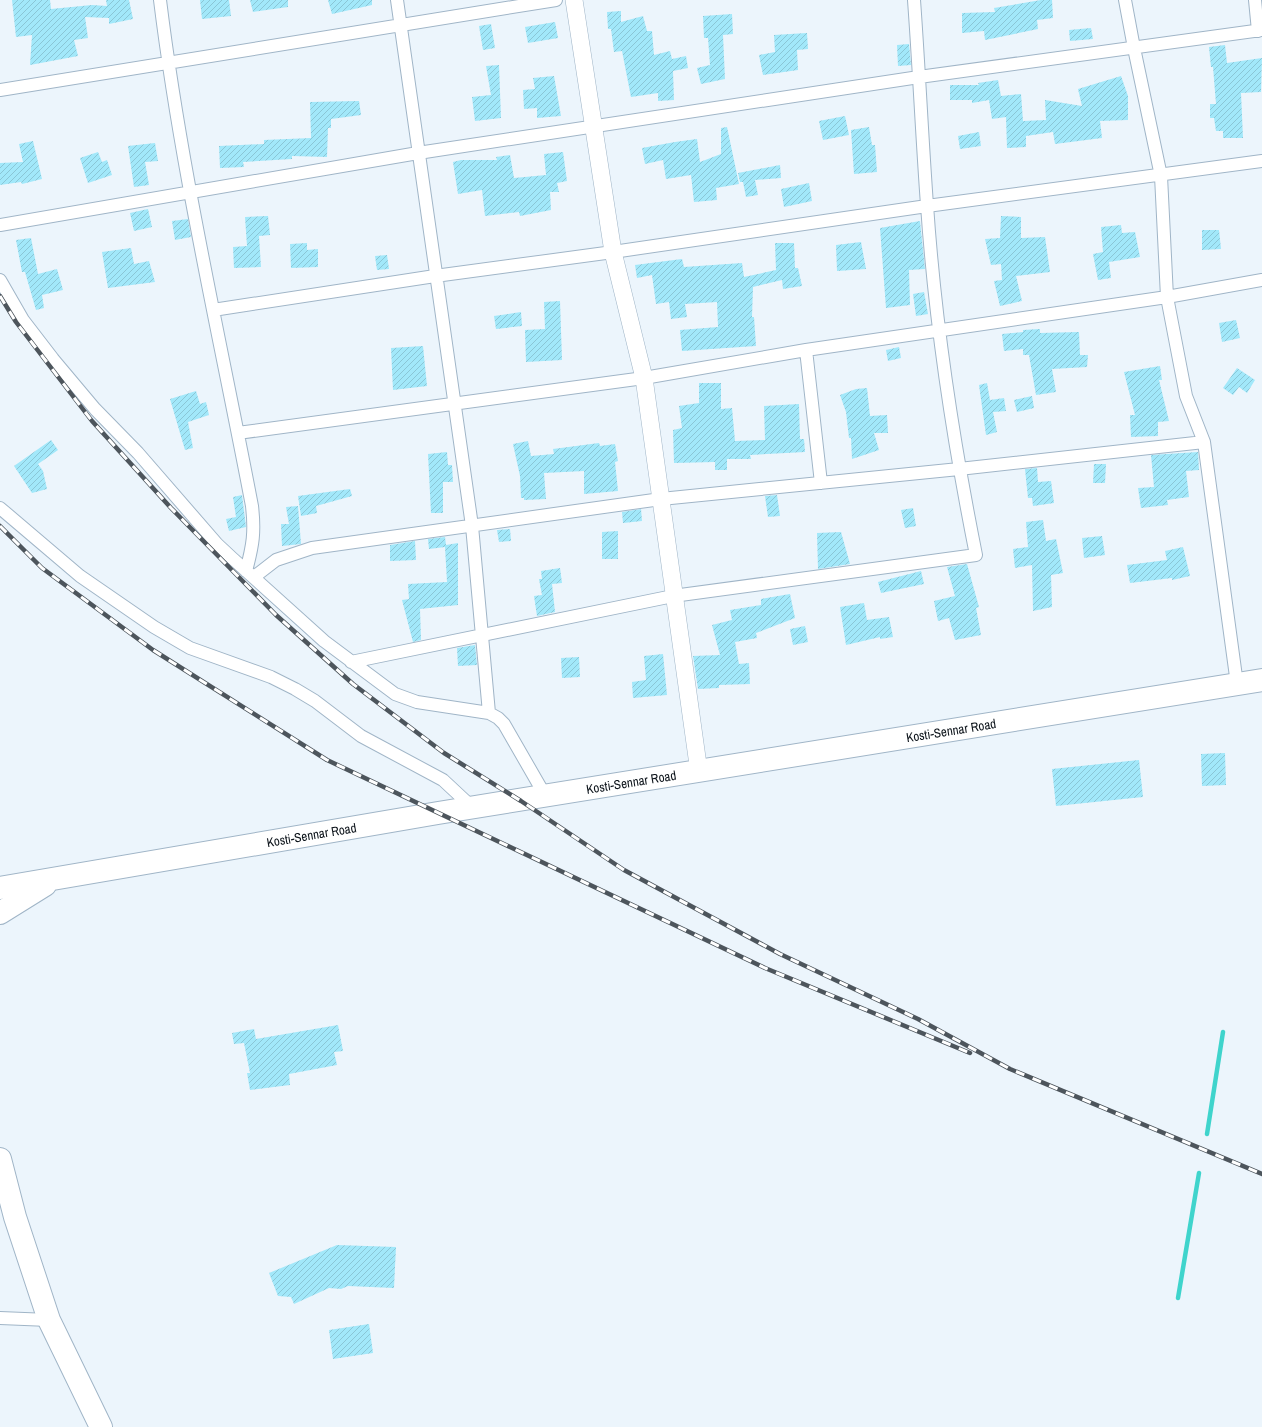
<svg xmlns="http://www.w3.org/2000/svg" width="1262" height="1427" font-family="'Archivo Narrow',sans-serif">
<defs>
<pattern id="building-hatch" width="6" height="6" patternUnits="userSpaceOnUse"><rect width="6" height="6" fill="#a2e8fa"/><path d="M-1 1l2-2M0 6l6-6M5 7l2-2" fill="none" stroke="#8ac6d6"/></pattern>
</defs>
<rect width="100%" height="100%" fill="#ecf5fc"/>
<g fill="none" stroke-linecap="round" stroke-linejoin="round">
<!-- stream -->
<path stroke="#3fd4cc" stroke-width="4.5" d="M1207,1134L1223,1032
M1178,1298L1199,1173"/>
</g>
<!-- building -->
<path fill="url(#building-hatch)" d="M12,0H50L51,9L92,5L107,6L106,0H129L133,19L109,24V18L85,17L88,38L74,40L78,56L30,65L32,35L16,37Z
M200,0H229L231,16L202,19Z
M250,0H288V7L253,12Z
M328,0H372V5L332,14Z
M1041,0H1052L1053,18L1037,20L1038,29L985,40L984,31L962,33V13L995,12L994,8Z
M621,11V22L643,16L647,31H652L654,55L670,51L672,59L686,56L688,68L673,71L674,100L658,101V93L631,97L622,51L614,52L611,29H608L607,12Z
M732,14L733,34L723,35L725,79L701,84L697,68L710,65L708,38H704L703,16Z
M555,22L558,38L528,43L525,27Z
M491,24L495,48L483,50L479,26Z
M1091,28L1093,39L1070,41L1069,30Z
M807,33L808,49L797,50L798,70L763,75L759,55L775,52L774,35Z
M909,44L911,65L898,66L897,45Z
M1225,45L1227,63L1262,58L1261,92L1241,93L1243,138H1223V131H1216L1214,118H1210V104H1216L1213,67H1211L1209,47Z
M499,65L501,118L475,121L472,97L491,95L486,66Z
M554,76L561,116L537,118V108L524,109L523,90L535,89L533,78Z
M1121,76L1128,96V120L1100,121L1102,138L1055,144L1053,132L1026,136V147L1007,148L1006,117L992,119L989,100L972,103V100H950V85H979L978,83L998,80L1001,96L1021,94L1023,121L1046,120L1045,100L1082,106L1078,89Z
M359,101L361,115L331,119V128H328L327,157L292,156V159L243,162L244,167L220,168L219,146L264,144V140L311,138L310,102Z
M845,116L849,135L823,140L819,121Z
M727,127L739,184L716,188L717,200L694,202L691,175L666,179L663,160L645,164L642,148L675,142L697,139L700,162L721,154V128Z
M869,127L872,145H875L877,172L854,174L851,130Z
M979,132L981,146L960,149L958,136Z
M33,141L42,179L22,184L21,182L0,185V163L23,162L19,144Z
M155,143L158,161L145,162L149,185L134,187L128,146Z
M98,152L102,162L107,160L112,175L88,183L80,158Z
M563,152L567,181L557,183L559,192H550L551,210L520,216L519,212L485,216L482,190L458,194L453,162L461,160H497L496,157L510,155L514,178L546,175L544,154Z
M780,165L781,178L755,180L758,195L746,197L743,182H740L738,173Z
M809,183L812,201L784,207L781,189Z
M148,209L152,227L134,231L130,213Z
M268,216L270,235L259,236L261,267L234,268L233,247L247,246L245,217Z
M1001,216L1021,217V238L1045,237L1050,272L1016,276L1022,301L1000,306L994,281L1002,280L1001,264L991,265L985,239L1000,238Z
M188,219L191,237L175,240L172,221Z
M920,221L925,269L909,270L910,305L886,308L880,228Z
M1121,225L1122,233L1135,232L1140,257L1109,262L1111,278L1098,280L1093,254L1103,252L1101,227Z
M1202,230H1219L1221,249L1202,250Z
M31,238L38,274L57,269L63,290L42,295L44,308L36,310L25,272H22L16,240Z
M861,242L866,269L837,271L836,245Z
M307,243V250L318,249V267L291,268L290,244Z
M775,243H794L795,268H798L802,286L783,289L782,280L753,287L752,317H754L756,346L682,351L680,330L718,327L717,302L685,304L687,317L671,319L669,302L656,304L652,275L637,278L635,265L682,259L684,267L742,263L744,277L776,270Z
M131,248L134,264L149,261L155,282L108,288L102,252Z
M387,255L389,269L377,270L375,256Z
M924,292L928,314L916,316L913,294Z
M560,301L562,360L526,362L525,330L545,329L544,302Z
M521,312L522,326L496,329L494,316Z
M1236,320L1240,338L1222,342L1219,323Z
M1040,329V333L1079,332L1080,355H1088L1087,367L1052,369L1056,392L1036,395L1029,355H1023V349L1004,351L1002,334L1023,332V330Z
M423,346L427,386L393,390L391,348Z
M899,347L901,358L888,361L886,350Z
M1160,366L1162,380H1159L1169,421L1158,422V436L1131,437L1130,415H1135L1124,372Z
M1237,368L1255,380L1247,393L1239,387L1233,395L1223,388Z
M699,383H721V409L732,408L735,441L765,440L764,406L799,404L800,439H804L805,452L750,455L751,459H727V470H715V462L674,463L673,430L682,428L679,406L699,403Z
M987,383L990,400L1004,398L1006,411L993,412L997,432L986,435L979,385Z
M867,388L870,416L887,415L888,433H874L879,450L852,459L851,438H849L846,412L840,395L856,389Z
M196,391L200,404L206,402L209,415L188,422L193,448L185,450L170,399Z
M1032,396L1034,408L1017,412L1014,400Z
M51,440L58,450L38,464L43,471L47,489L32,493L14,466Z
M528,441L531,456L554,454L553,449L599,443L600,446L615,444L618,461L615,462L618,491L584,494V471L544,473L546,499L524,500V498H521L520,476L513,444Z
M447,452L448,465H452L453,482H443V513H431L428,454Z
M1198,452L1199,470L1186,471L1189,497L1167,500L1168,505L1141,508L1138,488L1154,487L1151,455Z
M1094,464H1106L1105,483H1093Z
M1037,468L1038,482L1051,481L1054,503L1033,506L1032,498H1028L1025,469Z
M350,489L352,496L316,506L317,513L301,516L298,496Z
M242,495L246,527L229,531L226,519L236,517L233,497Z
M777,495L780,516L768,517L765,496Z
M298,506L301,544L282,546L281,524H289L286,507Z
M913,508L916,526L905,528L901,510Z
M641,509L642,521L623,523L622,512Z
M1043,520L1046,541L1056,539L1063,573L1051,575L1052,607L1033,611L1032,565L1015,568L1013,549L1028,547L1026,522Z
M510,529L511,541L499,542L497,530Z
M618,531V559H602V532Z
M841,532L850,564L818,569L817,533Z
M1102,536L1105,555L1084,558L1082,538Z
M445,537L446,545L458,543V605L420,609L421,640L413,642L402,600L409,599L408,584L447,582L445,547L429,549L428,539Z
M415,541L416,560L390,561V545Z
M1183,547L1190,576L1172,580V578L1130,583L1127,565L1167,560L1165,551Z
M967,564L979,607L976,608L981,635L955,640L949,618L938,621L934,601L955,596L947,567Z
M560,568L562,583L552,584L555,612L537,616L534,596L542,595L539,579H542L541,571Z
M921,571L924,584L881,593L878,582Z
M790,594L795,618L756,633L757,638L735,642L739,664L749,663L750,684L719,685V688L698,689L693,656L720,655L712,625L732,620L730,610L761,605V599Z
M864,603L867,620L889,617L893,637L880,639V637L846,645L840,607Z
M805,626L808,642L793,645L790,629Z
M475,645L477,665L458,666L457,648Z
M663,654L667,695L633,698L632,682L646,680L644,656Z
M579,657L580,677L562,678L561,658Z
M1225,753L1226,785L1202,786L1201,754Z
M1139,760L1143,797L1056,806L1052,769Z
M338,1025L343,1051L334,1052L337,1065L289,1074L290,1085L250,1090L247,1073H250L244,1043L234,1044L232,1033L254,1029L256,1039Z
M337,1245L396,1247L394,1288L348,1286L341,1289L329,1288L294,1304L291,1297L278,1296L269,1273Z
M369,1324L373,1353L333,1359L329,1330Z"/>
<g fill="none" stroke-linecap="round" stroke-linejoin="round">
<!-- street casing -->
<g stroke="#a0b5c7" stroke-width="14">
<path id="street" d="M160,0C181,170 220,338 252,506C255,532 253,545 246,571
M397,0L472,526L489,713
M1125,0L1134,48L1161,176L1167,297L1186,396L1204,442L1237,684
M1255,0L1258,31
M0,90L556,0
M0,225L418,153L919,77L1262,30
M0,280L23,320L53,359L95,409L138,453L217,544L232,558L324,641L395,694L417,702L489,713L498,718L504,724L546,797
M213,310L435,276L613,252L927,206L1262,161
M806,350L821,483
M238,433L644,378L806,350L1167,297L1262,280
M0,508L80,576L154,627L190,648L271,677L295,689L315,701L361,736L443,780L473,808
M254,577L276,560L312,548L661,499L959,469L1204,442
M351,662L673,596L976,555C953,440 935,323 927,205C922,137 919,68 914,0
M0,1318L49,1320"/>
</g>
<!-- secondary casing -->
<g stroke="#a0b5c7" stroke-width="18">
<path id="secondary" d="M574,0L613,252L644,378L699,772"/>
</g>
<!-- highway casing -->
<g stroke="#a0b5c7" stroke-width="24">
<g id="highway">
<path id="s1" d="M0,888L438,813L1262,680"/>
<path d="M0,913L45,885"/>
<path d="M0,1159L15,1217L49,1320L101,1427"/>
</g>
</g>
<!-- street -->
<use href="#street" stroke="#fff" stroke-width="12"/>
<!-- secondary -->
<use href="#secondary" stroke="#fff" stroke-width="17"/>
<!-- highway -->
<use href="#highway" stroke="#fff" stroke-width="22"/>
<!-- rail casing -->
<g stroke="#4d555c" stroke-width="4.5">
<path id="rail" d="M0,296L16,322L92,421L171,508L276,615L353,684L444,753L521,801L624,870L780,954L918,1019L1010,1069L1262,1174
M0,526L42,568L153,650L327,760L765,968L970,1053"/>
</g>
<!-- rail -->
<use href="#rail" stroke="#fff" stroke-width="3" stroke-dasharray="9" stroke-linecap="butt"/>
</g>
<g text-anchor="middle" stroke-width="4" stroke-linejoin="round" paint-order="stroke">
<!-- street labels -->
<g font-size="13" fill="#0c131a" stroke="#fff">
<text dy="5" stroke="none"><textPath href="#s1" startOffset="964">Kosti-Sennar Road</textPath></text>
<text dy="5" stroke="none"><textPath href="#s1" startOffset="640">Kosti-Sennar Road</textPath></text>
<text dy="5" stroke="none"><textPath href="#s1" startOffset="316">Kosti-Sennar Road</textPath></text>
</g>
</g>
</svg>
